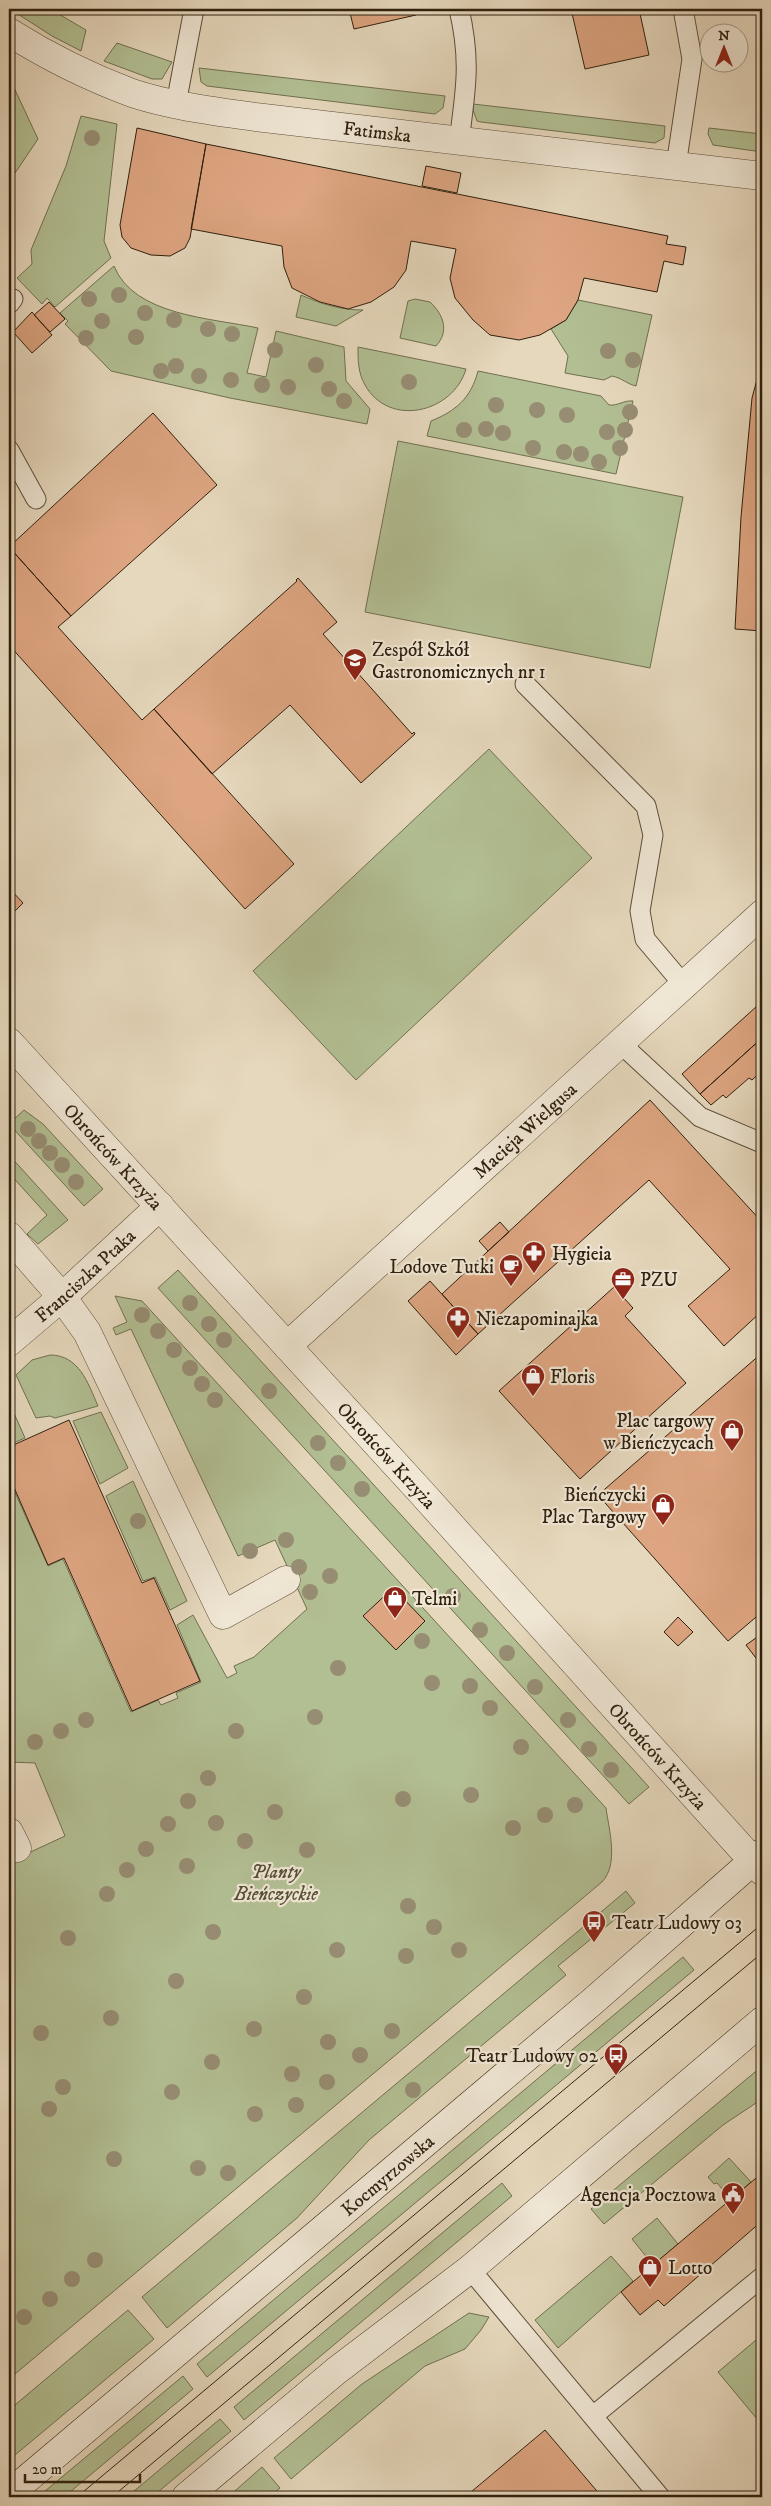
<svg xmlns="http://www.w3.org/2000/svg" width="771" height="2506" font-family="'IM FELL DW Pica',serif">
<rect width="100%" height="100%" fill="#e6d8bd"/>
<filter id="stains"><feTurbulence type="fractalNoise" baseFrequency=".004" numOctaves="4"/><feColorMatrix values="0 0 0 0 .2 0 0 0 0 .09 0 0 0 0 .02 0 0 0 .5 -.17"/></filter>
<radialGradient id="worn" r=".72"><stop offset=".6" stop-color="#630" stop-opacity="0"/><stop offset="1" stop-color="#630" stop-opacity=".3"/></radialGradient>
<!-- green -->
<path fill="#b2bf93" stroke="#707050" d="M10,9H50L86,30L81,51L52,36Z
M117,43L172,62L162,79H152L104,61Z
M199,68L445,96L443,108L435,114L207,86L201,82Z
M9,77L38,139L9,182Z
M473,104L665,126L664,138L655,143L481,122L477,121L473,110Z
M81,116L117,124L104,241L111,258L55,307L47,298L42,304L17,278L32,264L31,250L66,166Z
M709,128L762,134V152L713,145L708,134Z
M114,266C134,316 212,318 258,328L247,373L266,377L276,331L344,347L346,381L370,409L367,424L230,398L111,371L65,324L68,321L60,313Z
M301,295C321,304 341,310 363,310L336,326L296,317Z
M415,299L430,302C443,314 450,331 436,346L400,338L408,301Z
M578,300L652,315L636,386C627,384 622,378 612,376L604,380L565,373L568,356L551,329L566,320Z
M358,347L466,369C453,413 389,428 365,385C358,373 358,360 358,347Z
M478,371L601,396L609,405C618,406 624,400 633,401L616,474L427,436L431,421C456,411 471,398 478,371Z
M398,441L683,497L650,668L365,612Z
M489,749L592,858L356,1080L253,971Z
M24,1110L43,1124L103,1189L84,1206L9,1124Z
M9,1155L68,1220L38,1244L27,1234L47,1215L9,1173Z
M178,1270L649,1787L629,1804L158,1288Z
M115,1296L142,1301L606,1808C609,1830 619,1864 602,1882L9,2379V1876L13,1874L9,1862L65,1836L35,1763L9,1762V1479L48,1566L63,1559L131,1712L158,1700L161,1705L178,1698L176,1693L201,1682L177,1625L193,1615L227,1678L237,1673L234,1666L254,1657L307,1609L275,1540L238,1556L131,1329L116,1335L113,1328L127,1322Z
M50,1355C79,1355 88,1383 98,1406L55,1418L50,1416L36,1418L16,1375L32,1360Z
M9,1402L25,1438L9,1445Z
M101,1412L128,1468L100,1484L73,1421Z
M133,1481L187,1601L170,1610L155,1577L143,1581L106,1496Z
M626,1891L635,1903L558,1966L566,1975L369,2140L297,2218L167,2328L142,2297Z
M683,1957L694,1970L207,2377L197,2364Z
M761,2067L762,2099L723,2125L604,2224L591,2209Z
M729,2158L751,2182L731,2199L717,2183L714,2184L708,2177Z
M502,2183L512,2196L244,2420L234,2407Z
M657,2218L678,2244L653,2265L632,2239Z
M611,2256L633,2281L558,2348L535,2320Z
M128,2310L154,2339L9,2460V2410Z
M469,2313L489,2317L481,2330L465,2349L425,2366L291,2479L274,2458L362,2384Z
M762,2335V2425L718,2372Z
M183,2376L193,2389L64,2497H38Z
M220,2419L231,2431L152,2497H127Z
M262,2467L280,2488L269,2497H228Z"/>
<!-- building -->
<path fill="#dda581" stroke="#2f200e" d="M349,9H415L416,15L354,29Z
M571,9H639L649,55L585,69Z
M137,128L206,144L190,238L185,248L170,256L151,255L131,248L122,237L120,225Z
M206,144L668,236L666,244L686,247L683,265L664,261L657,292L584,278L578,300L566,320L540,335L519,340L490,335L473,320L455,298L450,278L456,249L411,241L406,270L394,287L371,302L348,309L320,302L292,288L284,267L282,246L191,229Z
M426,166L461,173L457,193L422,186Z
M49,302L65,319L50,332L34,315Z
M32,312L52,335L32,353L13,332Z
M762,361V631L735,629L741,517L752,398Z
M153,413L217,485L71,616L9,547Z
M9,547L71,616L58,627L142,720L154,709L294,864L245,909L9,645Z
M298,578L337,622L323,634L412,734L414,732L415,734L361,783L290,705L212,774L154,709L297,581L296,580Z
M11,890L23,903L9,917V892Z
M757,1006L762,1011V1038L700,1094L682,1074Z
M762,1038V1071L752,1080L749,1078L726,1098L723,1095L711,1105L700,1094Z
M650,1100L762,1222V1311L724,1346L688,1306L730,1269L649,1180L478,1334L442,1294Z
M500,1222L509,1232L488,1251L479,1241Z
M430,1281L478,1334L456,1355L408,1301Z
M614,1287L633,1308L625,1316L686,1383L580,1479L499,1391Z
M762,1353V1612L728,1641L598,1495Z
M69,1420L142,1583L154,1578L200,1681L132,1711L64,1558L48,1565L9,1476V1447Z
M393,1588L425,1621L396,1650L363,1616Z
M678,1617L693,1632L678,1646L664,1632Z
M760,1635L762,1638V1659L759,1662L746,1645Z
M762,2173V2221L664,2306L658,2300L640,2315L621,2292Z
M545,2430L602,2497H465Z"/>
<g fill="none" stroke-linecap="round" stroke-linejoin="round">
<!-- service casing -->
<g stroke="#5d4e3a" stroke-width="21">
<path id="service" d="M459,9C471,60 466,89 459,141
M176,104L194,9
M676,166L692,59L683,9
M9,304L13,299
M9,450L36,499
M525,684L646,806L653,835L640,911L645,939L683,984
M619,1042L700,1117L762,1143
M470,2269L660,2497
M593,2416L762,2277"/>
</g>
<!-- minor casing -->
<g stroke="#5d4e3a" stroke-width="29">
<g id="minor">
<path id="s1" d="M9,32C47,56 89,77 132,93C171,106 214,111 255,117L762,176"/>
<path d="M9,1236L62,1297L87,1332L223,1615L286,1580"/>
<path id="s2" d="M9,1342L62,1297L160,1206"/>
<path id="s3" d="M287,1346L762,914"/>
<path d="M9,1832L17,1848"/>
</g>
</g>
<!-- tertiary casing -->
<g stroke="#5d4e3a" stroke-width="29">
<g id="tertiary">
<path id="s4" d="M9,1042L420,1491L762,1871"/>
</g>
</g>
<!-- secondary casing -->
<g stroke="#2f200e" stroke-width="29">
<g id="secondary">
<path id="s5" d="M9,2494L592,2002L762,1853"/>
<path d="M186,2497L336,2371L470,2269L762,2021"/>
</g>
</g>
<!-- service -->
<use href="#service" stroke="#efe6d4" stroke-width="19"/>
<!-- minor -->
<use href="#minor" stroke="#efe6d4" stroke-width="28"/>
<!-- tertiary -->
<use href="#tertiary" stroke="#efe6d4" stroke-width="28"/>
<!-- secondary -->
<use href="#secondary" stroke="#efe6d4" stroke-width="28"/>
<!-- tram -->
<path stroke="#2f200e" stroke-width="1" d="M77,2497L762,1924
M112,2497L762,1953"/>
</g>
<!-- trees -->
<g fill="#978d73">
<circle cx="92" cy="138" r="8"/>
<circle cx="119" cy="295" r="8"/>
<circle cx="89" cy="299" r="8"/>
<circle cx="145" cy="313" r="8"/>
<circle cx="174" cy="320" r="8"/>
<circle cx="102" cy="321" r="8"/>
<circle cx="208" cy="329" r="8"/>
<circle cx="232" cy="334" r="8"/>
<circle cx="136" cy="337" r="8"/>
<circle cx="86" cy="338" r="8"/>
<circle cx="275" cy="350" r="8"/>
<circle cx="608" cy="351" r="8"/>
<circle cx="633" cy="360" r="8"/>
<circle cx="316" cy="365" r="8"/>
<circle cx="176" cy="366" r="8"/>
<circle cx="161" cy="371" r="8"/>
<circle cx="199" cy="376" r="8"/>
<circle cx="231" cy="380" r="8"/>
<circle cx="409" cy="382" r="8"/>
<circle cx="262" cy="385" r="8"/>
<circle cx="288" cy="387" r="8"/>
<circle cx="329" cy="389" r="8"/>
<circle cx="344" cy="401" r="8"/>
<circle cx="496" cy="405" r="8"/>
<circle cx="537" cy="410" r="8"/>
<circle cx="630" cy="412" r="8"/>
<circle cx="567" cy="415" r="8"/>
<circle cx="486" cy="429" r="8"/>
<circle cx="464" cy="430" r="8"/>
<circle cx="625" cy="430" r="8"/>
<circle cx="607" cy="432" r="8"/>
<circle cx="503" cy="433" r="8"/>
<circle cx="533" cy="448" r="8"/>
<circle cx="620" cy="448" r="8"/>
<circle cx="564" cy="452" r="8"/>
<circle cx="581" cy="454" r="8"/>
<circle cx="599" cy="462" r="8"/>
<circle cx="28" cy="1129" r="8"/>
<circle cx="39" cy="1141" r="8"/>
<circle cx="50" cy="1153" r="8"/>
<circle cx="62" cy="1165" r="8"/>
<circle cx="76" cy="1182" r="8"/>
<circle cx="190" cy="1303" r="8"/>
<circle cx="142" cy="1315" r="8"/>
<circle cx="209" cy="1324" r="8"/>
<circle cx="158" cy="1331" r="8"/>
<circle cx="224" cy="1340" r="8"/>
<circle cx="174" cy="1350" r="8"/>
<circle cx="190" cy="1368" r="8"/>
<circle cx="202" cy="1384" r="8"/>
<circle cx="269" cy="1391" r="8"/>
<circle cx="215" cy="1400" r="8"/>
<circle cx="318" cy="1443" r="8"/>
<circle cx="338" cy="1463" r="8"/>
<circle cx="362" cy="1489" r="8"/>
<circle cx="138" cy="1521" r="8"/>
<circle cx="286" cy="1540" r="8"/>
<circle cx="250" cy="1551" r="8"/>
<circle cx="299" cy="1567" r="8"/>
<circle cx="330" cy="1576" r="8"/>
<circle cx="310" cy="1592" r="8"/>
<circle cx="453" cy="1596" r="8"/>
<circle cx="480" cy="1630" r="8"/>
<circle cx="422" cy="1641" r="8"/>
<circle cx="507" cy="1653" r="8"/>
<circle cx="338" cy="1668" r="8"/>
<circle cx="432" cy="1683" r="8"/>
<circle cx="470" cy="1686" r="8"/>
<circle cx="535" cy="1687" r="8"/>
<circle cx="490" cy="1708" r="8"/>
<circle cx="315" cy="1717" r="8"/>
<circle cx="86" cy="1720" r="8"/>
<circle cx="568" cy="1720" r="8"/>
<circle cx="61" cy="1731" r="8"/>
<circle cx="236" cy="1731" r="8"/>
<circle cx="35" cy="1742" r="8"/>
<circle cx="521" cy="1747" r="8"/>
<circle cx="589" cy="1749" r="8"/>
<circle cx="611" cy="1770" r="8"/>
<circle cx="208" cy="1778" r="8"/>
<circle cx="471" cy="1795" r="8"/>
<circle cx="403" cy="1799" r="8"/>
<circle cx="188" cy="1801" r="8"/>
<circle cx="575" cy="1805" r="8"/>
<circle cx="275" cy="1812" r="8"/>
<circle cx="545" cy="1815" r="8"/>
<circle cx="216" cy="1823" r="8"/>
<circle cx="168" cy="1824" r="8"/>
<circle cx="513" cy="1828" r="8"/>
<circle cx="245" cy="1841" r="8"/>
<circle cx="146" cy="1849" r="8"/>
<circle cx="307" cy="1850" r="8"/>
<circle cx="187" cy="1866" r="8"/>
<circle cx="127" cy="1870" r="8"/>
<circle cx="107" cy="1894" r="8"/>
<circle cx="408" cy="1906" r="8"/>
<circle cx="434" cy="1927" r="8"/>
<circle cx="213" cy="1932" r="8"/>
<circle cx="68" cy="1938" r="8"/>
<circle cx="337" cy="1950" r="8"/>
<circle cx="459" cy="1950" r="8"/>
<circle cx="406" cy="1956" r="8"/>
<circle cx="176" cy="1981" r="8"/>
<circle cx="304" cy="1997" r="8"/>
<circle cx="111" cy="2018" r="8"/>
<circle cx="254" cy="2029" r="8"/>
<circle cx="392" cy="2031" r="8"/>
<circle cx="41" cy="2033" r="8"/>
<circle cx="328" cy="2042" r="8"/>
<circle cx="360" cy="2055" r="8"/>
<circle cx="212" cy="2062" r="8"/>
<circle cx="292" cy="2074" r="8"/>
<circle cx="327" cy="2082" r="8"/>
<circle cx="63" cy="2087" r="8"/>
<circle cx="413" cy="2090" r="8"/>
<circle cx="172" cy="2092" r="8"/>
<circle cx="296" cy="2105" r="8"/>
<circle cx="49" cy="2109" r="8"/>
<circle cx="255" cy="2114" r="8"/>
<circle cx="114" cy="2159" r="8"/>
<circle cx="198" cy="2168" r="8"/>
<circle cx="228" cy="2173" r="8"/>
<circle cx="95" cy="2260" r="8"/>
<circle cx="72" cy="2279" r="8"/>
<circle cx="50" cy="2299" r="8"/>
<circle cx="24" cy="2317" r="8"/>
</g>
<!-- icons -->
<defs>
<g id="school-pin" transform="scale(1.25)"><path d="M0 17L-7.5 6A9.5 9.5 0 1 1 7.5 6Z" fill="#8f2418" stroke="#efe6d4"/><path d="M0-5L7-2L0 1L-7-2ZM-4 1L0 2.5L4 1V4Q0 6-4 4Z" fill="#fff"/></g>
<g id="pharmacy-pin" transform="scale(1.25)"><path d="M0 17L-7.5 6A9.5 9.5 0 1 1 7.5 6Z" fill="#8f2418" stroke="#efe6d4"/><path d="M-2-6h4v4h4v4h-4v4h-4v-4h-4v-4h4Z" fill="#fff"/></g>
<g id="cafe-pin" transform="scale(1.25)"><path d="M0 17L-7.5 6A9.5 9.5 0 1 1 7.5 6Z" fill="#8f2418" stroke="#efe6d4"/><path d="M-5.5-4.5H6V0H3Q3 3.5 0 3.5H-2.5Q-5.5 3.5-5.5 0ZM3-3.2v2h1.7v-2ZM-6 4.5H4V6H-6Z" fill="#fff"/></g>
<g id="office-pin" transform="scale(1.25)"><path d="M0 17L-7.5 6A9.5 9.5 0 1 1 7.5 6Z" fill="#8f2418" stroke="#efe6d4"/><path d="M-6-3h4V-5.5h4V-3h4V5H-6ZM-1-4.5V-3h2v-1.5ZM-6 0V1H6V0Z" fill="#fff"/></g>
<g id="shop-pin" transform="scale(1.25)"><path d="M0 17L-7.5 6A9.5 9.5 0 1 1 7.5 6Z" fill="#8f2418" stroke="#efe6d4"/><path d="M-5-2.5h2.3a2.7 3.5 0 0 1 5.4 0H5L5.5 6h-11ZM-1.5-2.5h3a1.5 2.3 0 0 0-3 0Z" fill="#fff"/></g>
<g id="bus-pin" transform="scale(1.25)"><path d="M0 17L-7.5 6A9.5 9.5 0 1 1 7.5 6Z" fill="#8f2418" stroke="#efe6d4"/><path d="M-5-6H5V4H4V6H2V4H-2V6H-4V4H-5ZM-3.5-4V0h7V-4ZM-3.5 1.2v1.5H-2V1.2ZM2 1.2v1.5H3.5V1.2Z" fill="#fff"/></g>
<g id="civic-pin" transform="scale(1.25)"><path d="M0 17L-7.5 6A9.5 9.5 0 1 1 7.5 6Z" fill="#8f2418" stroke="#efe6d4"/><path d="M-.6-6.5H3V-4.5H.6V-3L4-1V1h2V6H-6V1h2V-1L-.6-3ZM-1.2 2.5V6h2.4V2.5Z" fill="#fff"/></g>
</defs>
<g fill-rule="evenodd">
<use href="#school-pin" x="355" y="660"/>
<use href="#pharmacy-pin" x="534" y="1253"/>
<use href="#cafe-pin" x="511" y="1266"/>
<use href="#office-pin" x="623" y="1279"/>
<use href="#pharmacy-pin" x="458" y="1318"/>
<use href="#shop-pin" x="533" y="1376"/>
<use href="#shop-pin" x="732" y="1431"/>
<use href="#shop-pin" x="663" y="1505"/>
<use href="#shop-pin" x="395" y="1598"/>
<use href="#bus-pin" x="594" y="1922"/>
<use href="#bus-pin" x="616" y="2055"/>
<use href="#civic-pin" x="733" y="2194"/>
<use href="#shop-pin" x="650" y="2267"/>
</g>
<g text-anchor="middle" stroke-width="4.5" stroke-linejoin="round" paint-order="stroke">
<!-- street labels -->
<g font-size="19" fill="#2f200e" stroke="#efe6d4">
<text dy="7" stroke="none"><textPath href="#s1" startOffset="386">Fatimska</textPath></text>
<text dy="7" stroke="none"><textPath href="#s3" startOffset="321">Macieja Wielgusa</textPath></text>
<text dy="7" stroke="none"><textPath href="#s4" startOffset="155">Obrońców Krzyża</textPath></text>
<text dy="7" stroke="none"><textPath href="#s2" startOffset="101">Franciszka Ptaka</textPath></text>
<text dy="7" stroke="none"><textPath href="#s4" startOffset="560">Obrońców Krzyża</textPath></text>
<text dy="7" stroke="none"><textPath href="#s4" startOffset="965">Obrońców Krzyża</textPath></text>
<text dy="7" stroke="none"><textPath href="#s5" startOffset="495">Kocmyrzowska</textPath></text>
</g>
<!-- poi labels -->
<g font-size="19" fill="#2f200e" stroke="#efe6d4" text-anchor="start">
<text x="372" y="656">Zespół Szkół<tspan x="372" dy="22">Gastronomicznych nr 1</tspan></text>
<text x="552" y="1260">Hygieia</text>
<text x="494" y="1273" text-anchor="end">Lodove Tutki</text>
<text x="640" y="1286">PZU</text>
<text x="476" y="1325">Niezapominajka</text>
<text x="550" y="1383">Floris</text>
<text x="714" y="1427" text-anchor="end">Plac targowy<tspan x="714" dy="22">w Bieńczycach</tspan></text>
<text x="646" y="1501" text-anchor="end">Bieńczycki<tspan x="646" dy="22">Plac Targowy</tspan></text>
<text x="412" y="1605">Telmi</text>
<text x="612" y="1929">Teatr Ludowy 03</text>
<text x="598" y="2062" text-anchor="end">Teatr Ludowy 02</text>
<text x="716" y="2201" text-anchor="end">Agencja Pocztowa</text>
<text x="668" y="2274">Lotto</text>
</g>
<!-- park labels -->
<g font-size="19" font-style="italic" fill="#565036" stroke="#efe6d4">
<text x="276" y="1878">Planty<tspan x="276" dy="22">Bieńczyckie</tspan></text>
</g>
</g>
<!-- margin -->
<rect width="771" height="2506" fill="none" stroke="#e6d8bd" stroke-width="30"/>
<rect x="10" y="10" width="751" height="2486" fill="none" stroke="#2f200e" stroke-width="2.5"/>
<rect x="15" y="15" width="741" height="2476" fill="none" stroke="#2f200e"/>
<!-- north arrow -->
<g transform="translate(724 48)"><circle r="24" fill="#efe6d4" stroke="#a29785"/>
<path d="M0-4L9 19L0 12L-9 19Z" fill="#8f2418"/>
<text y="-8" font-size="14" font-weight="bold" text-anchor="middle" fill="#2f200e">N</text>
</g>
<!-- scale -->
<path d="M25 2474v8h115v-8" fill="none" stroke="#2f200e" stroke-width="2.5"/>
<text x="32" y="2474" font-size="15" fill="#2f200e" stroke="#efe6d4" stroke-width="4" paint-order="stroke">20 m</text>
<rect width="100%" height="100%" filter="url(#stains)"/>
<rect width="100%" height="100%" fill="url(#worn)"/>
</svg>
